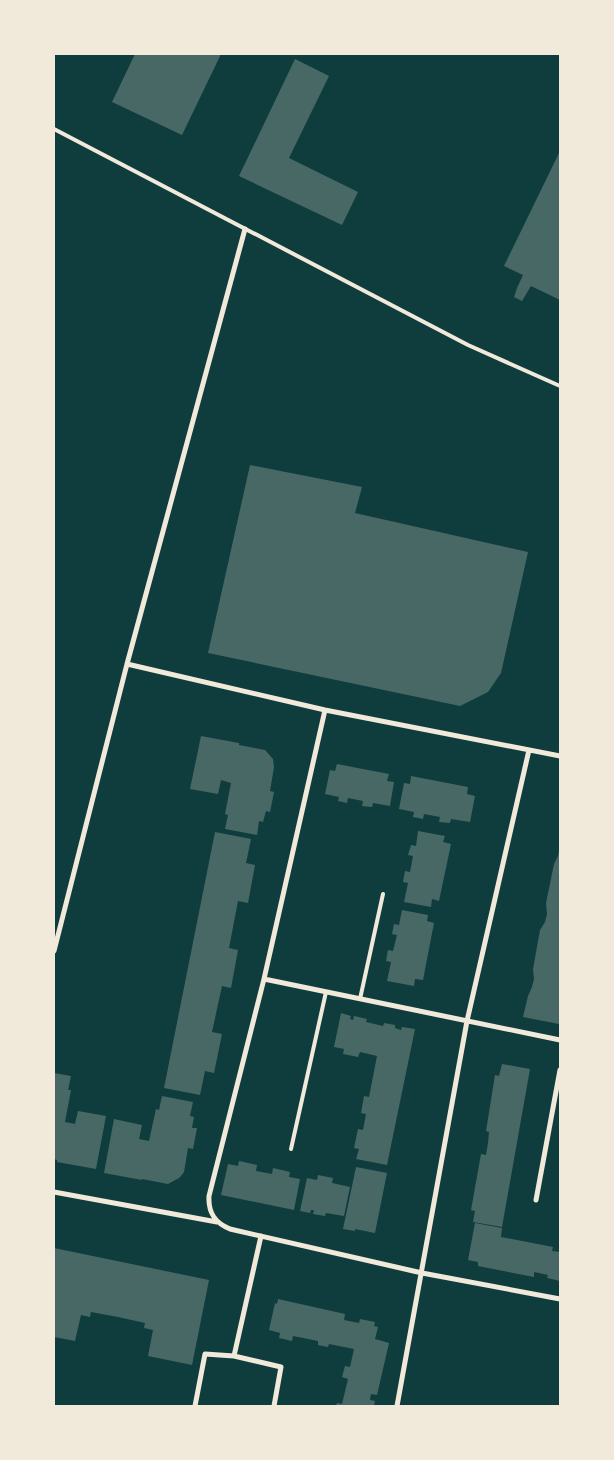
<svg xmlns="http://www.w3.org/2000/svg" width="614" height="1460" font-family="'Fira Sans Condensed',sans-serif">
<rect width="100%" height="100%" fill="#0f3d3e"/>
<!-- building -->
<path fill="#486865" d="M135,54H221L182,135L112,102Z
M295,59L329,76L289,158L358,192L342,225L239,176Z
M560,151V300L531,286L522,301L514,297L517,288L523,275L504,266Z
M250,465L362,487L355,513L528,552L501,673L488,692L460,706L208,653Z
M201,736L239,743V745L265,750L273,759L274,767L270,791L274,792L270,812L266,811L263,822L259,821L257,835L225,829L228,815L225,814L231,783L221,780L218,794L190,789Z
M337,764L389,774L387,781L394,782L390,806L373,803L372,807L362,806L363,801L348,798L347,803L338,801L339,797L325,794L330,770L335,771Z
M411,776L468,787L467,794L475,796L470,822L451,819L450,823L439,822L440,817L424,814L423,819L413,817L414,812L399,809L404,783L410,784Z
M418,831L445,836L443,842L451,844L439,901L432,899L431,907L404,902L408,883L403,882L405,871L410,872L413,856L408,855L411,845L416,846Z
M215,832L251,839L246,863L255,865L248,903L238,901L229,948L238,950L231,988L222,986L212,1032L222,1034L214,1073L205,1071L200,1095L164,1088Z
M559,851L560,1017L559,1024L523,1017L528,996L532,987L534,979L533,969L540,930L545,922L547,914L546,903L554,864L558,856Z
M402,910L428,915L427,921L434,923L423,980L415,979L414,986L387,981L391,962L386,961L388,950L393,951L397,935L392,934L394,924L399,925Z
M341,1013L351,1016L350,1019L353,1020L354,1016L367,1019L366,1022L383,1026L384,1023L395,1025V1028L401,1030L402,1027L415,1029L387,1165L356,1159L359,1149L354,1148L358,1129L363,1130L366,1114L361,1113L364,1096L369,1097L377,1056L360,1052L358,1057L343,1054L344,1049L334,1047Z
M502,1064L530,1069L502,1227L473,1222L475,1211L471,1210L481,1154L486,1155L488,1143L489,1132L486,1131L495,1075L499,1076Z
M54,1073L71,1076L68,1090H71L65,1122L75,1124L78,1111L106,1116L96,1169L57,1162V1160L54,1159Z
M162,1096L193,1102L190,1116L194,1117L192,1128H197L193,1149L188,1148L184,1172L181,1176L179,1178L168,1184L142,1179V1180L104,1173L114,1119L142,1125L139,1139L149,1141L156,1109L159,1110Z
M239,1161L257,1165L256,1171L272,1174L273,1168L290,1172L289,1177L300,1179L294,1210L221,1195L228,1164L238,1166Z
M356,1167L387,1173L375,1233L355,1229V1231L343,1229Z
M318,1175L333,1178L332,1183L350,1187L344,1216L326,1213L325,1216L313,1214L314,1210H311L310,1213L300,1211L307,1178L317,1180Z
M475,1223L502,1228L501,1237L553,1247L552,1251L560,1252V1281L547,1278L548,1275L534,1272V1277L478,1266V1262L468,1260Z
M54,1248L209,1280L192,1365L148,1356L153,1330L144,1328L145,1323L118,1317L91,1312L90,1317L81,1315L75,1341L54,1337Z
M278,1299L345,1314L344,1320L359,1323L360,1319L375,1322L374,1326L378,1327L375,1339L389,1343L377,1395L371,1394L370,1400L375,1401L374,1406H336L337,1403L342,1404L348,1379L342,1377L345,1366L350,1367L354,1349L329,1344L328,1347L318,1345V1341L293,1336L292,1341L279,1338L280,1333L269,1330L275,1303L277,1304Z"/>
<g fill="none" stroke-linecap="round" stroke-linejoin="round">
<!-- service -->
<path stroke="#f1e9da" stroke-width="4" d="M54,129L468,345L560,386
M360,999L383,894
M291,1149L326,992"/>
<!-- minor -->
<path stroke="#f1e9da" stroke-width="5" d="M127,664L245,229
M325,710L264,979L209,1196C208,1213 215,1223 230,1229L422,1273L560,1299
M54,951L127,664L325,710L560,756
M264,979L560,1040
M54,1192L217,1222
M536,1200L560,1070
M234,1356L261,1236
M195,1406L205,1354L234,1356L281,1367L274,1406
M397,1406L467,1021L529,750"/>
</g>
<!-- border -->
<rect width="614" height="1460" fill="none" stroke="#f1e9da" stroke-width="110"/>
</svg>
